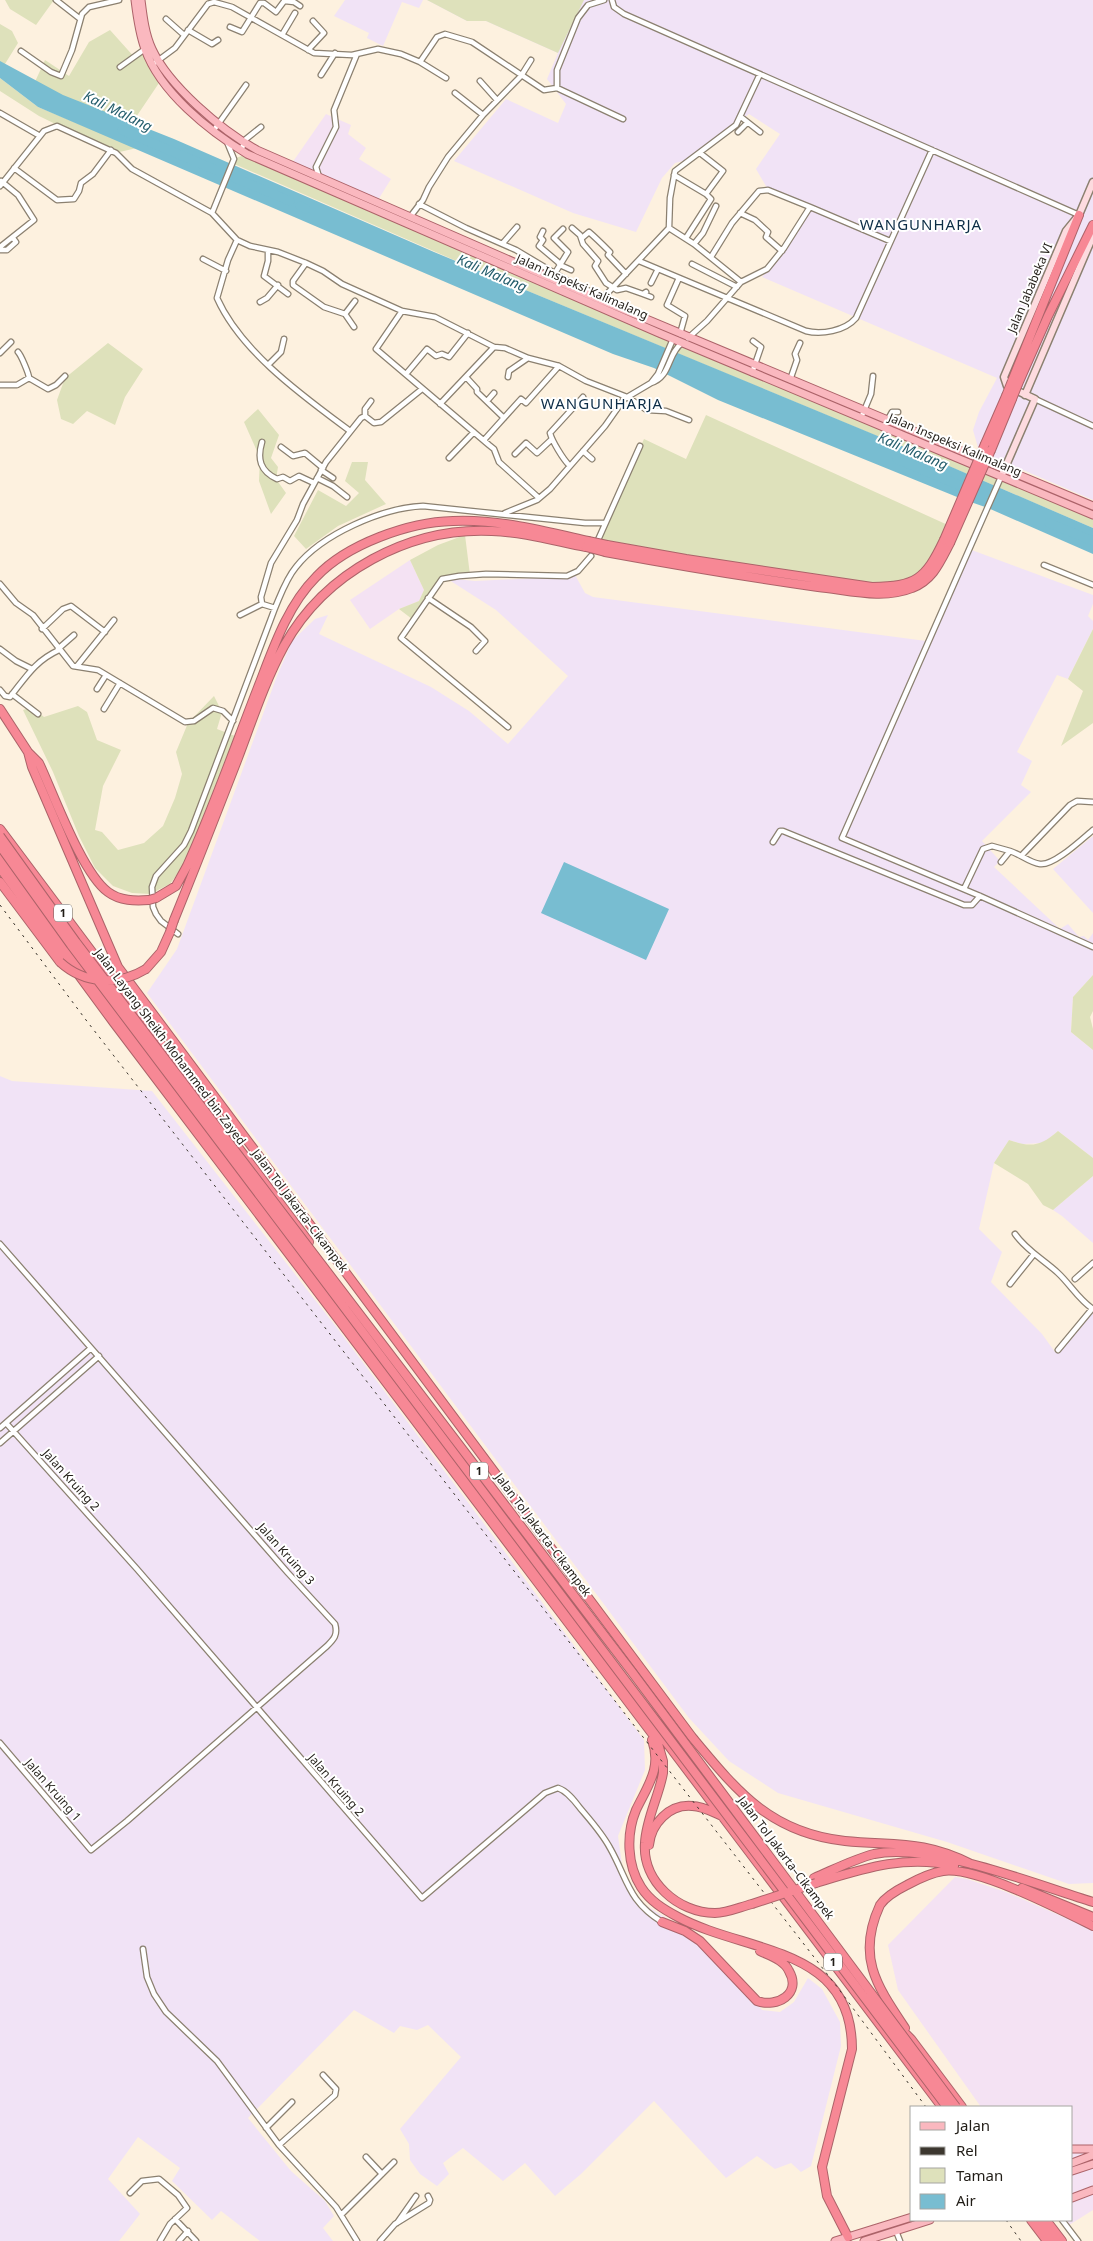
<svg xmlns="http://www.w3.org/2000/svg" width="1093" height="2241" font-family="'Noto Sans',sans-serif">
<rect width="100%" height="100%" fill="#fdf1df"/>
<!-- commercial -->
<path fill="#f4e2f3" d="M326,114L351,125L348,134L366,148L359,159L391,179L378,200L292,163Z
M410,560L424,590L419,601L399,609L370,629L350,600Z
M955,1877L967,1879L1006,1892L1093,1930V2210L1066,2227L1062,2220H1072V2107H981L898,1990L888,1945Z"/>
<!-- industrial -->
<path fill="#f1e3f6" d="M345,0H423L419,8L402,2L383,46L367,38L369,33L334,16Z
M427,0H1093V500L979,451L973,430L979,412L997,378L762,277L790,244L811,210L770,193L756,169L780,134L749,114L691,159L675,163L662,178L636,232L573,213L454,161L506,99L558,123L566,104L547,79L558,53L486,21H467Z
M969,549L1093,595V604L1088,616L1093,621V629L1068,679L1057,675L1017,752L1032,761L1021,785L1031,792L982,841L1000,861L994,867L1060,929L1068,924L1079,937L1084,936L1088,940L1093,933V975L1073,997L1071,1032L1093,1050V1158L1058,1131L1044,1143L1022,1144L1009,1140L994,1163L979,1229L1002,1252L991,1282L1042,1334L1055,1352L1093,1312V1883L1069,1884L947,1842L778,1793L729,1761L689,1718L147,993L177,949L277,676L292,641L315,619L328,615L319,634L431,687L469,711L508,744L568,676L496,610L446,578L475,581L559,577L574,573L585,593L593,597L926,641Z
M1093,836V913L1053,869Z
M0,1076L12,1081L152,1091L337,1328L482,1521L644,1740L645,1770L618,1836L623,1872L642,1903L697,1937L762,2010L780,2012L794,2002L808,1978L822,1989L840,2022L841,2046L811,2166L801,2172L791,2163L775,2169L757,2156L726,2178L654,2101L581,2174L555,2196L525,2163L503,2181L463,2148L443,2163L449,2174L437,2186L420,2174L410,2160L409,2144L400,2129L461,2057L428,2025L417,2030L400,2026L394,2033L354,2010L248,2118L291,2171L325,2201L334,2216L323,2228L333,2241H260L221,2211L212,2220L172,2181L180,2168L138,2137L108,2179L140,2214L119,2241H0Z
M1093,1176V1243L1062,1216L1053,1210Z"/>
<!-- green -->
<path fill="#dee1bb" d="M5,0H54L36,25L10,9Z
M427,0H584L558,53L486,21H467Z
M0,24L12,31L18,43L0,72Z
M110,30L136,59L147,50L161,80L126,132L33,86L45,60L69,76L89,42Z
M0,78L38,107L137,148L115,153L39,116L0,91Z
M247,154L1093,515V528L937,461L477,270L232,163L236,158Z
M108,343L143,369L125,397L115,425L87,411L73,424L61,419L57,400L65,378Z
M258,409L279,435L271,458L278,467L276,479L286,493L271,514L259,481L260,458L244,422Z
M706,415L950,526L927,572L891,586L597,543L644,439L686,459Z
M352,462H368L365,480L386,504L338,526L306,549L294,536L318,490L346,506L359,493L345,481Z
M465,535L470,575L442,579L412,619L399,609L419,601L424,590L410,560L438,545Z
M1093,629V723L1061,746L1083,691L1068,679Z
M214,696L222,712L217,729L235,736L184,865L170,884L150,894L132,893L113,886L95,868L79,836L53,772L23,710L32,707L44,717L78,706L87,712L97,740L121,750L103,786L95,830L102,832L118,850L144,843L163,826L175,798L182,774L176,752L188,723Z
M1093,975V1011L1090,1017L1093,1029V1050L1071,1032L1073,997Z
M1058,1131L1093,1158V1176L1053,1210L1043,1205L1028,1184L994,1163L1009,1140C1031,1148 1041,1146 1058,1131Z"/>
<!-- water -->
<path fill="#78bdd1" d="M0,61L63,95L174,139L434,252L926,456L1093,528V554L988,508L962,499L718,400L654,368L613,354L38,107L0,78Z
M564,862L669,909L646,960L541,913Z"/>
<g fill="none" stroke-linecap="round" stroke-linejoin="round">
<!-- river -->
<path stroke="#78bdd1" stroke-width="9" d="M122,130L218,171
M235,178L290,201
M300,206L306,209
M897,459L961,486
M1049,523L1093,541"/>
<!-- minor casing -->
<g stroke="#8b8070" stroke-width="7">
<path id="minor" d="M56,0L79,18
M604,0L588,5L578,18L557,70V88L623,119
M612,0L614,7L624,14L1079,215
M285,1L294,2L300,6
M208,4L214,2L232,7L314,53L352,55L378,49L401,54L420,62L437,37L445,34L472,42L544,90L557,88
M166,19L184,35
M230,27L242,32L260,3H264L276,12L285,0
M188,30L212,44L218,40
M282,35L295,13
M308,50L324,33L313,21
M21,51L51,72L61,76L72,50L82,14L89,7L119,0
M420,62L446,78
M152,65L175,48L208,4
M120,67L145,49
M321,75L335,53
M480,81L497,100
M455,93L483,115
M0,113L40,136
M741,117L760,132
M214,130L246,85
M738,132L747,123
M227,142L234,159L212,213L237,240L250,246L278,252L306,263L323,271L342,284L402,311L435,317L494,347L505,348L528,358L559,366L586,381L627,397L647,410L666,411L689,420
M241,150L246,139L261,127
M14,168L57,200L74,199L79,191L81,183L93,174L111,150
M674,175L706,194L723,171L700,153
M319,177L316,167L336,127L334,110L357,54
M0,186L44,131L57,126L116,153L132,169L212,213
M419,204L466,228L516,250L573,284L604,297
M740,213L755,220L768,232L766,237L782,251
M410,217L423,200L429,187L448,157L483,115L521,76L531,60
M572,228L580,235L583,244L598,261L595,266L606,283L617,290L626,288L643,294L646,292
M669,228L694,244L741,282
M563,229L554,238L568,252L560,265L571,270
M543,231L540,237L543,240L539,246L558,262L560,265L555,273
M582,238L589,232C596,238 603,245 610,252L608,255L626,274
M686,238L711,199L706,194
M237,240L228,260L217,298C241,352 303,396 350,431
M503,243L517,227
M694,244L703,233L716,206
M0,247L34,220L18,195L1,181
M0,250H7L16,242L13,238
M268,251V261L264,276L288,294
M711,257L732,223L759,191L768,190L810,207
M203,259L226,271
M639,261L806,331C821,335 845,331 856,318L932,150
M306,263L293,281V285L324,307L345,314L354,327
M692,264L737,287
M679,278L667,305L685,316L680,334
M651,283L658,269
M643,294L651,297
M601,300L669,228L670,198L675,171L736,125L760,74
M260,302L267,298L278,285
M402,311L376,349L489,445L494,449L499,462L539,498
M345,314L355,301
M688,338L707,321L741,282L767,269L784,248L810,207L890,241
M18,352C21,355 29,374 29,378
M0,353L11,342
M269,364L281,352L284,339
M752,373L761,347L753,341
M406,374L427,349L436,356L442,354L449,357L468,333
M466,377L477,389V392L504,418
M508,377L509,371L528,358
M790,380L797,360L795,354L800,343
M651,383C671,377 667,354 682,343
M0,385H17L29,378L48,389L56,385L65,376
M1035,399L1093,426
M487,401L494,393
M440,404L494,347
M365,416V409L371,401
M861,418L871,394L873,376
M883,428L892,412H898
M484,440L521,399L526,403L559,366
M262,442C257,459 260,471 277,479L283,477L290,481L299,476L314,483
M281,447L293,456L305,453L323,468
M583,451L592,459
M515,454L526,443L537,453L552,439
M449,458L474,432
M569,465C563,459 552,441 550,433L583,397
M321,470L333,478
M1001,477L842,838L980,896L1093,947
M317,478L333,486L347,497
M505,513L537,500L550,489L605,426L624,399L651,383L658,374L673,339
M598,540L640,446
M1044,565L1093,585
M0,584L16,603L33,615L73,666L98,670L185,722L194,721L213,708L223,711L233,721
M428,598L471,627L485,641L476,651
M275,608L262,604L261,597L271,563L297,520L303,504L326,462L361,418L365,416L374,423L381,422L422,389
M240,615L262,604
M42,629L63,609L71,606L105,632
M0,649L16,661L32,669
M58,649L74,635
M77,666L114,620
M97,689L106,675
M0,690L5,696L10,697C26,677 35,661 59,650
M12,694L38,714
M104,709L120,683
M508,727L401,638L442,579L459,576L486,574L567,576L578,571L591,556
M773,842L780,831H783L964,905H972L980,896
M1022,855L1070,805L1077,801L1093,802
M1001,862L1010,851C1020,854 1030,863 1040,864C1054,866 1082,839 1093,830
M964,889L983,849L992,846L1010,851
M178,934L161,921L156,914L153,907L152,887L156,876L184,845L191,831L275,608C281,594 286,579 296,567C322,534 382,508 423,506L585,523H605
M1015,1234C1026,1250 1044,1260 1058,1273C1070,1284 1079,1300 1093,1309
M0,1244L288,1573L335,1624C338,1635 334,1639 327,1646L127,1821L91,1850L0,1743
M1075,1279L1093,1263
M1010,1284L1034,1254
M1058,1350L1092,1309
M6,1423L137,1569L422,1898L545,1793L558,1788C567,1791 574,1800 580,1808C591,1821 602,1833 610,1848C628,1880 628,1901 662,1922
M0,1428L91,1348
M0,1443L99,1356
M143,1949L147,1977L154,1994L166,2012L217,2061L279,2145L336,2207L357,2241
M266,2128L292,2102
M279,2145L335,2095L336,2089L323,2075
M366,2157L382,2174
M130,2193L142,2181L159,2179L178,2195L187,2208L170,2224L160,2241
M341,2215L394,2162
M175,2219L196,2241
M1062,2220L1078,2241
M397,2223L416,2196
M896,2231L900,2241
M179,2241L188,2231
M380,2241L395,2224L429,2203L430,2200L428,2196"/>
</g>
<!-- secondary casing -->
<g stroke="#8b8070" stroke-width="9">
<path id="secondary" d="M1025,395L1093,236
M1001,477L1035,399L1007,386L1004,377L1066,231L1079,215L1093,182"/>
</g>
<!-- primary casing -->
<g stroke="#ac6369" stroke-width="9">
<path id="primary" d="M135,0C137,16 139,33 145,49C160,92 209,131 247,154L659,333L1093,515
M141,0C143,16 145,34 152,49C169,86 221,130 257,150L601,300L1093,506
M1072,2149H1093
M1072,2163L1093,2155
M1072,2171L1093,2164
M1072,2198L1093,2190
M835,2241L912,2217
M864,2241L930,2220"/>
</g>
<!-- motorway casing -->
<g stroke="#ac6369" stroke-width="10">
<path id="motorway" d="M1012,381L1079,215
M1018,384L1048,316L1093,225
M985,444L1006,396
M991,450L1012,399
M607,545L686,559L872,587C916,586 925,580 944,540
M605,552C676,565 747,577 818,587C848,590 883,600 912,588C933,580 940,562 950,543
M0,709L28,752L39,763C54,795 82,873 108,892C120,901 135,901 149,900
M28,752L32,767L118,967L692,1737C737,1791 770,1833 845,1841C896,1846 923,1840 971,1864
M0,829L309,1242
M0,857L74,959L942,2107
M0,868L114,1023L657,1740L663,1761V1773C659,1796 646,1819 645,1843C642,1881 678,1913 715,1913C727,1913 740,1907 752,1904
M0,882L60,962
M156,898L176,886L187,866C213,809 234,749 257,690C272,652 286,607 316,577C347,544 409,522 453,521C499,519 544,531 588,541
M174,920C196,866 217,812 238,758C252,721 265,681 284,646C325,572 409,527 492,531C524,532 555,541 586,547
M146,969L161,952L170,932
M652,1740C662,1768 648,1785 636,1810C626,1834 627,1865 641,1887C650,1901 663,1909 678,1917C747,1954 852,1945 852,2049L822,2167L827,2196L848,2237
M649,1845C651,1824 669,1804 692,1806C702,1806 713,1812 722,1816
M814,1878C833,1870 854,1859 874,1854C930,1842 1037,1885 1093,1902
M816,1883C862,1869 906,1854 954,1866
M1022,1888L1093,1917
M662,1922L685,1931L700,1941L757,2001C777,2008 802,1994 789,1971C784,1960 770,1956 760,1951
M899,2027L911,2039L962,2107
M905,2028C877,1986 856,1957 880,1905C886,1896 897,1890 907,1885C918,1879 930,1873 943,1871C976,1866 1061,1910 1093,1926
M1031,2220L1047,2241
M1039,2220L1055,2241
M1046,2220L1062,2241"/>
</g>
<!-- minor -->
<use href="#minor" stroke="#fff" stroke-width="4.5"/>
<!-- secondary -->
<use href="#secondary" stroke="#fddbdf" stroke-width="6"/>
<!-- primary -->
<use href="#primary" stroke="#fab8bf" stroke-width="7"/>
<!-- motorway -->
<use href="#motorway" stroke="#f78895" stroke-width="8"/>
<!-- rail -->
<path stroke="#3c372f" stroke-width="1" stroke-dasharray="2.5 5" stroke-linecap="butt" d="M0,905L86,1020L838,1988L926,2107
M1006,2220L1021,2241"/>
<!-- motorway-bridge casing -->
<g stroke="#ac6369" stroke-width="10" stroke-linecap="butt">
<path id="motorway-bridge" d="M1006,396L1012,381
M1012,399L1018,384
M944,540L985,444
M588,541L607,545
M950,543L991,450
M586,547L605,552
M0,836L76,942L632,1672L956,2107
M0,846L71,945L947,2107
M149,900L156,898
M170,932L174,920
M60,962C84,984 118,986 146,969
M752,1904L816,1883"/>
</g>
<!-- motorway-bridge -->
<use href="#motorway-bridge" stroke="#f78895" stroke-width="8"/>
</g>
<g text-anchor="middle" stroke-width="4" stroke-linejoin="round" paint-order="stroke">
<!-- shield labels -->
<g fill="#fff" stroke="#64615d" stroke-width="1">
<rect x="54" y="904.5" width="18" height="17" rx="4"/>
<rect x="470" y="1462.5" width="18" height="17" rx="4"/>
<rect x="824" y="1953.5" width="18" height="17" rx="4"/>
</g>
<g font-size="11" font-weight="bold" fill="#211d17">
<text x="63" y="917">1</text>
<text x="479" y="1475">1</text>
<text x="833" y="1966">1</text>
</g>
<!-- street labels -->
<g font-size="12" fill="#211d17" stroke="#fff">
<text transform="translate(582 287) rotate(24)" y="4">Jalan Inspeksi Kalimalang</text>
<text transform="translate(1030 288) rotate(-67)" y="4">Jalan Jababeka VI</text>
<text transform="translate(955 445) rotate(23)" y="4">Jalan Inspeksi Kalimalang</text>
<text transform="translate(170 1047) rotate(53)" y="4">Jalan Layang Sheikh Mohammed bin Zayed</text>
<text transform="translate(300 1211) rotate(53)" y="4">Jalan Tol Jakarta–Cikampek</text>
<text transform="translate(71 1480) rotate(48)" y="4">Jalan Kruing 2</text>
<text transform="translate(543 1535) rotate(53)" y="4">Jalan Tol Jakarta–Cikampek</text>
<text transform="translate(286 1554) rotate(48)" y="4">Jalan Kruing 3</text>
<text transform="translate(336 1785) rotate(49)" y="4">Jalan Kruing 2</text>
<text transform="translate(53 1790) rotate(49)" y="4">Jalan Kruing 1</text>
<text transform="translate(786 1858) rotate(53)" y="4">Jalan Tol Jakarta–Cikampek</text>
</g>
<!-- water labels -->
<g font-size="14" font-style="italic" fill="#245d6c" stroke="#fff">
<text transform="translate(118 111) rotate(26)" y="5">Kali Malang</text>
<text transform="translate(492 273) rotate(23)" y="5">Kali Malang</text>
<text transform="translate(913 451) rotate(23)" y="5">Kali Malang</text>
</g>
<!-- quarter labels -->
<g font-size="15" letter-spacing="1" fill="#0c2c46" stroke="#fff">
<text x="921" y="230">WANGUNHARJA</text>
<text x="602" y="409">WANGUNHARJA</text>
</g>
</g>
<!-- legend -->
<rect x="910" y="2106" width="162" height="115" fill="#ffffff" stroke="#a6a5a2"/>
<rect x="920" y="2122" width="25" height="8" fill="#fab8bf" stroke="#a6a5a2"/>
<text x="956" y="2131" font-size="15" fill="#211d17">Jalan</text>
<rect x="920" y="2147" width="25" height="8" fill="#3c372f" stroke="#a6a5a2"/>
<text x="956" y="2156" font-size="15" fill="#211d17">Rel</text>
<rect x="920" y="2168" width="25" height="15" fill="#dee1bb" stroke="#a6a5a2"/>
<text x="956" y="2181" font-size="15" fill="#211d17">Taman</text>
<rect x="920" y="2194" width="25" height="15" fill="#78bdd1" stroke="#a6a5a2"/>
<text x="956" y="2206" font-size="15" fill="#211d17">Air</text>
</svg>
